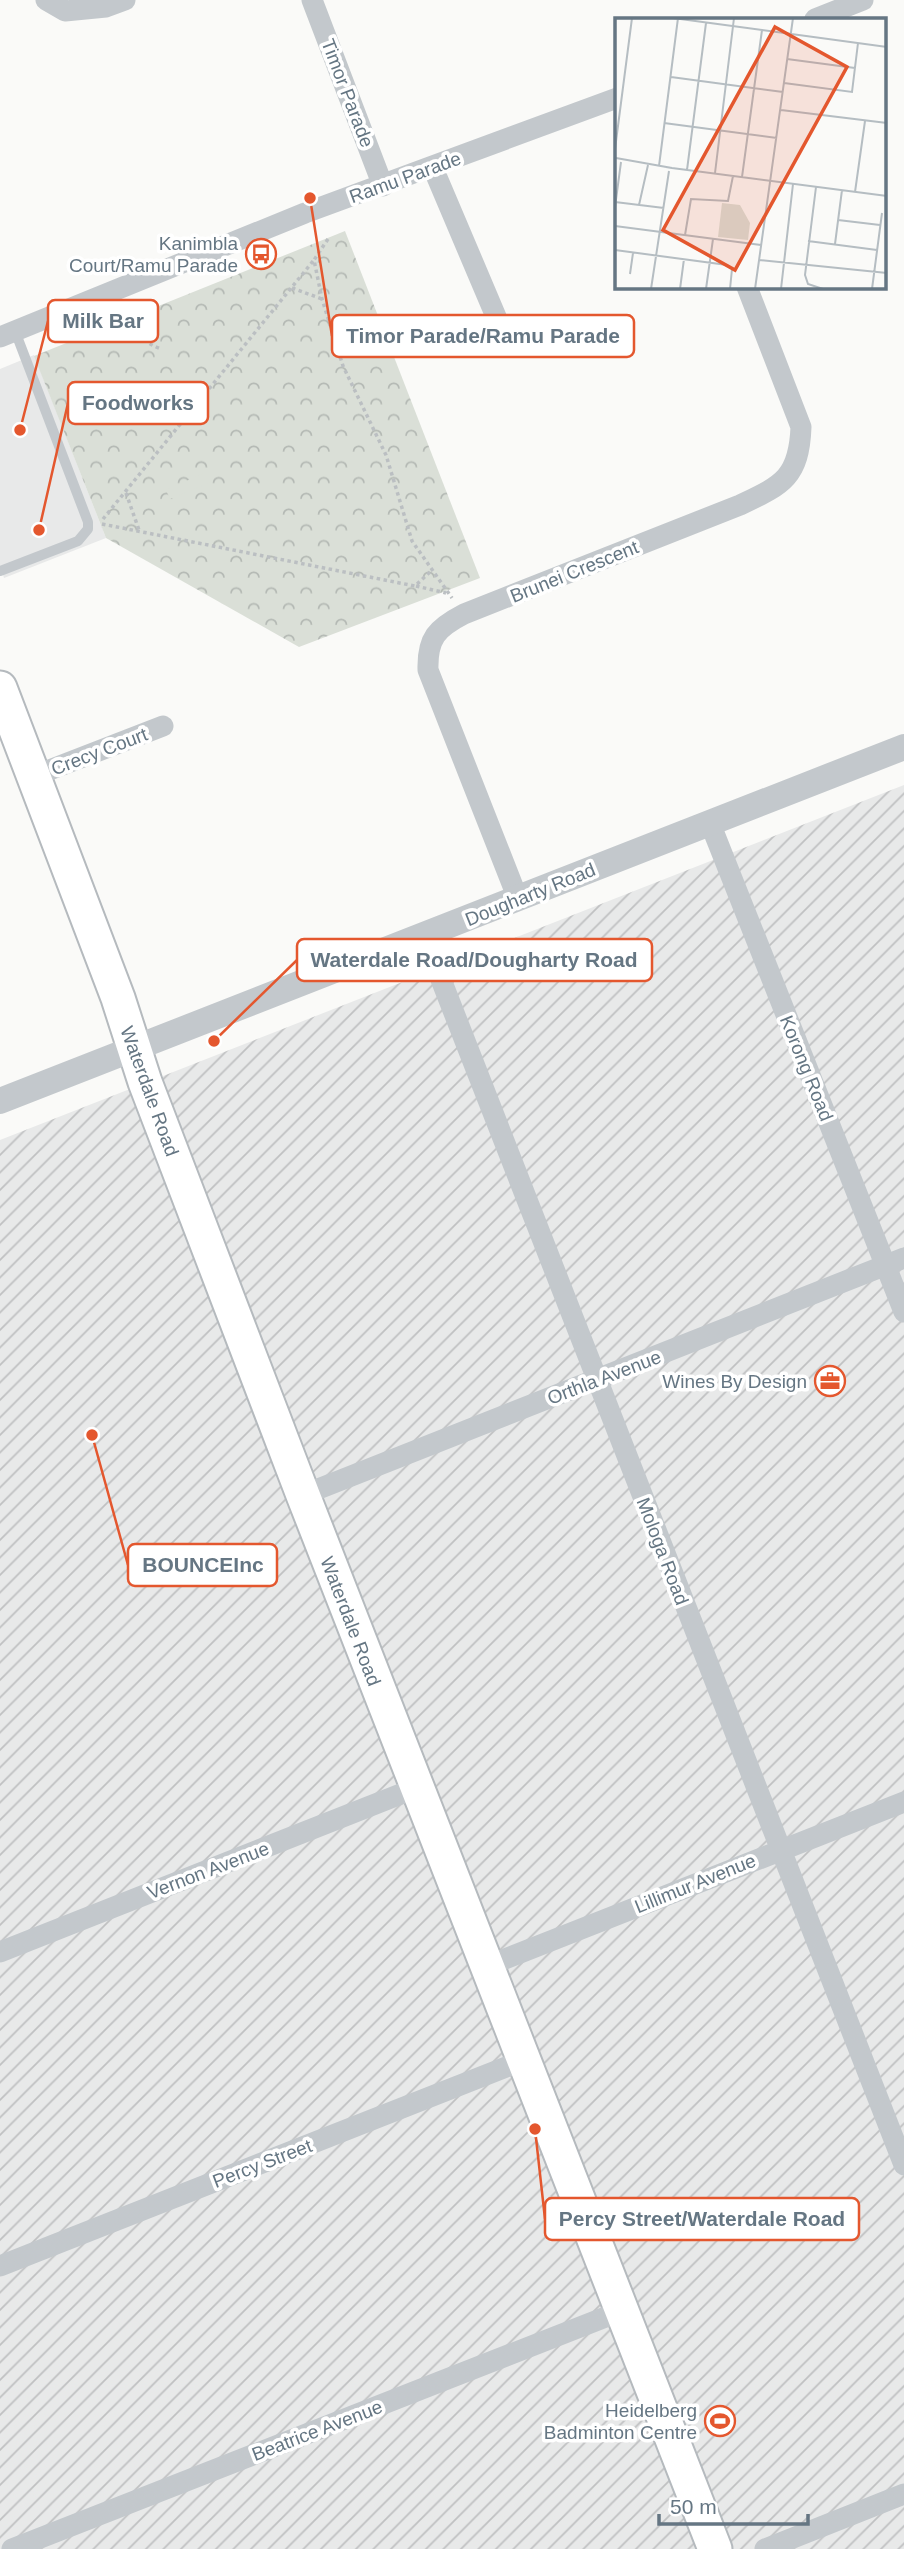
<svg xmlns="http://www.w3.org/2000/svg" width="904" height="2549" font-family="Arial,sans-serif">
<defs>
<pattern id="industrial-furrows" width="10" height="10" patternUnits="userSpaceOnUse" patternTransform="scale(1.75)"><rect width="10" height="10" fill="#e8e9e9"/><path d="M-1 1l2-2M0 10L10 0M9 11l2-2" fill="none" stroke="#c0c1c2"/></pattern>
<pattern id="park-crowns" width="20" height="18" patternUnits="userSpaceOnUse" patternTransform="scale(1.75)"><rect width="20" height="18" fill="#dadfd7"/><path d="M2 6a3 3 0 1 1 6 0M12 15a3 3 0 1 1 6 0" fill="none" stroke="#b4b9b4"/></pattern>
</defs>
<rect width="100%" height="100%" fill="#fafaf8"/>
<!-- built -->
<path fill="#e8e9e9" d="M34,355L106,538L4,578L0,566V369Z"/>
<!-- industrial -->
<path fill="url(#industrial-furrows)" d="M904,785V2549H0V1140Z"/>
<!-- park -->
<path fill="url(#park-crowns)" d="M345,231L480,578L299,647L106,538L34,356Z"/>
<!-- garden -->
<path fill="#dadfd7" d="M206,472L211,482L170,499L166,490Z"/>
<g fill="none" stroke-linecap="round" stroke-linejoin="round">
<!-- primary casing -->
<g stroke="#b5babe" stroke-width="37">
<path id="primary" d="M0,688L118,998L145,1082L303,1495L715,2549"/>
</g>
<!-- path -->
<path stroke="#bbbfc2" stroke-width="3.5" stroke-dasharray="3.5 3.5" stroke-linecap="butt" d="M328,239L314,260L322,299L343,366L386,455L412,541L452,598
M292,288L322,299
M129,316C135,333 145,343 161,349
M126,493L139,530
M103,519L314,260
M102,524L415,586L431,571
M416,586L446,593"/>
<!-- service -->
<path stroke="#c3c8cc" stroke-width="10" d="M0,571L78,541L88,529V522L15,331"/>
<!-- minor -->
<path stroke="#c3c8cc" stroke-width="21" d="M46,0L65,11L106,7L125,0
M312,0L383,186
M815,19L863,0
M433,168L500,326
M0,337L305,213L617,98
M34,776L163,726
M710,823L904,1312
M518,899L428,670C427,638 437,628 464,614L740,505C782,485 799,478 801,427L747,287
M424,936L904,2165
M303,1495L904,1258
M0,1952L416,1788
M487,1966L904,1802
M0,2266L524,2060
M12,2549L621,2311
M765,2549L904,2494"/>
<!-- tertiary -->
<path stroke="#c3c8cc" stroke-width="26" d="M0,1101L904,747"/>
<!-- primary -->
<use href="#primary" stroke="#fff" stroke-width="33"/>
</g>
<!-- icons -->
<defs>
<g id="bus-ring" transform="scale(1.575)"><circle r="9.5" fill="#fff" stroke="#e4572e" stroke-width="1.5"/><path d="M-5-6H5V4H4V6H2V4H-2V6H-4V4H-5ZM-3.5-4V0h7V-4ZM-3.5 1.2v1.5H-2V1.2ZM2 1.2v1.5H3.5V1.2Z" fill="#e4572e"/></g>
<g id="office-ring" transform="scale(1.575)"><circle r="9.5" fill="#fff" stroke="#e4572e" stroke-width="1.5"/><path d="M-6-3h4V-5.5h4V-3h4V5H-6ZM-1-4.5V-3h2v-1.5ZM-6 0V1H6V0Z" fill="#e4572e"/></g>
<g id="stadium-ring" transform="scale(1.575)"><circle r="9.5" fill="#fff" stroke="#e4572e" stroke-width="1.5"/><path d="M0-5a6.5 5 0 1 0 0 10a6.5 5 0 1 0 0-10ZM-3.5-1.8h7v3.6h-7Z" fill="#e4572e"/></g>
</defs>
<g fill-rule="evenodd">
<use href="#bus-ring" x="261" y="254"/>
<use href="#office-ring" x="830" y="1381"/>
<use href="#stadium-ring" x="720" y="2421"/>
</g>
<g text-anchor="middle" stroke-width="7" stroke-linejoin="round" paint-order="stroke">
<!-- street labels -->
<g font-size="19" fill="#657683" stroke="#fff">
<text transform="translate(348 93) rotate(69)" y="7">Timor Parade</text>
<text transform="translate(405 177) rotate(-20)" y="7">Ramu Parade</text>
<text transform="translate(574 571) rotate(-22)" y="7">Brunei Crescent</text>
<text transform="translate(99 751) rotate(-21)" y="7">Crecy Court</text>
<text transform="translate(530 894) rotate(-22)" y="7">Dougharty Road</text>
<text transform="translate(807 1068) rotate(68)" y="7">Korong Road</text>
<text transform="translate(150 1091) rotate(70)" y="7">Waterdale Road</text>
<text transform="translate(604 1377) rotate(-21)" y="7">Orthla Avenue</text>
<text transform="translate(663 1551) rotate(69)" y="7">Mologa Road</text>
<text transform="translate(351 1621) rotate(69)" y="7">Waterdale Road</text>
<text transform="translate(208 1870) rotate(-21)" y="7">Vernon Avenue</text>
<text transform="translate(695 1883) rotate(-22)" y="7">Lillimur Avenue</text>
<text transform="translate(262 2163) rotate(-21)" y="7">Percy Street</text>
<text transform="translate(317 2430) rotate(-21)" y="7">Beatrice Avenue</text>
</g>
<!-- poi labels -->
<g font-size="19" fill="#657683" stroke="#fff" text-anchor="end">
<text x="238" y="250">Kanimbla<tspan x="238" dy="22">Court/Ramu Parade</tspan></text>
<text x="807" y="1388">Wines By Design</text>
<text x="697" y="2417">Heidelberg<tspan x="697" dy="22">Badminton Centre</tspan></text>
</g>
</g>
<!-- overview -->
<g transform="translate(615 18)">
<rect width="271" height="271" fill="#fafaf8"/>
<path d="M107,185L125,187L135,205L133,222L103,219Z" fill="#dadfd7"/>
<path fill="none" stroke="#b5bdc2" stroke-width="2" d="M58,0L272,29M172,41L240,50M56,59L168,74M169,65L237,74L243,25M166,92L272,105M49,105L162,120M0,131L17,0M1,140L57,150L51,149M44,148L63,0M57,150L272,178M72,152L91,5M100,155L119,0M127,159L147,12M201,169L190,257L193,266L208,271M240,174L250,103M0,184L49,190M24,187L33,147M0,189L6,144M223,202L265,207M0,208L146,227M70,217L76,181L113,183L118,158M193,223L262,232M220,226L227,172M0,232L112,247L117,251L115,271M144,242L272,255M15,256L18,235M36,271L54,153M65,271L69,241M91,271L98,221M140,271L178,0M166,271L178,166M257,271L267,195"/>
<path fill="#e4572e" fill-opacity="0.15" stroke="#e4572e" stroke-width="3.5" d="M160,9L232,49L120,252L48,212Z"/>
<rect width="271" height="271" fill="none" stroke="#657683" stroke-width="3.5"/>
</g>
<!-- callouts -->
<path fill="none" stroke="#e4572e" stroke-width="2.5" d="M20 430L48 321M310 198L332 336M39 530L68 403M214 1041L297 960M92 1435L128 1565M535 2129L545 2219"/>
<g fill="#e4572e" stroke="#fff" stroke-width="2.5">
<circle cx="20" cy="430" r="7"/>
<circle cx="310" cy="198" r="7"/>
<circle cx="39" cy="530" r="7"/>
<circle cx="214" cy="1041" r="7"/>
<circle cx="92" cy="1435" r="7"/>
<circle cx="535" cy="2129" r="7"/>
</g>
<g fill="#fff" stroke="#e4572e" stroke-width="2.5">
<rect x="48" y="300" width="110" height="42" rx="7"/>
<rect x="332" y="315" width="302" height="42" rx="7"/>
<rect x="68" y="382" width="140" height="42" rx="7"/>
<rect x="297" y="939" width="355" height="42" rx="7"/>
<rect x="128" y="1544" width="149" height="42" rx="7"/>
<rect x="545" y="2198" width="314" height="42" rx="7"/>
</g>
<g font-size="21" text-anchor="middle" font-weight="bold" fill="#657683">
<text x="103" y="328">Milk Bar</text>
<text x="483" y="343">Timor Parade/Ramu Parade</text>
<text x="138" y="410">Foodworks</text>
<text x="474" y="967">Waterdale Road/Dougharty Road</text>
<text x="203" y="1572">BOUNCEInc</text>
<text x="702" y="2226">Percy Street/Waterdale Road</text>
</g>
<!-- scale -->
<path d="M659 2514v10h149v-10" fill="none" stroke="#657683" stroke-width="3.5"/>
<text x="670" y="2514" font-size="21" fill="#657683" stroke="#ffffff" stroke-width="5" paint-order="stroke">50 m</text>
</svg>
